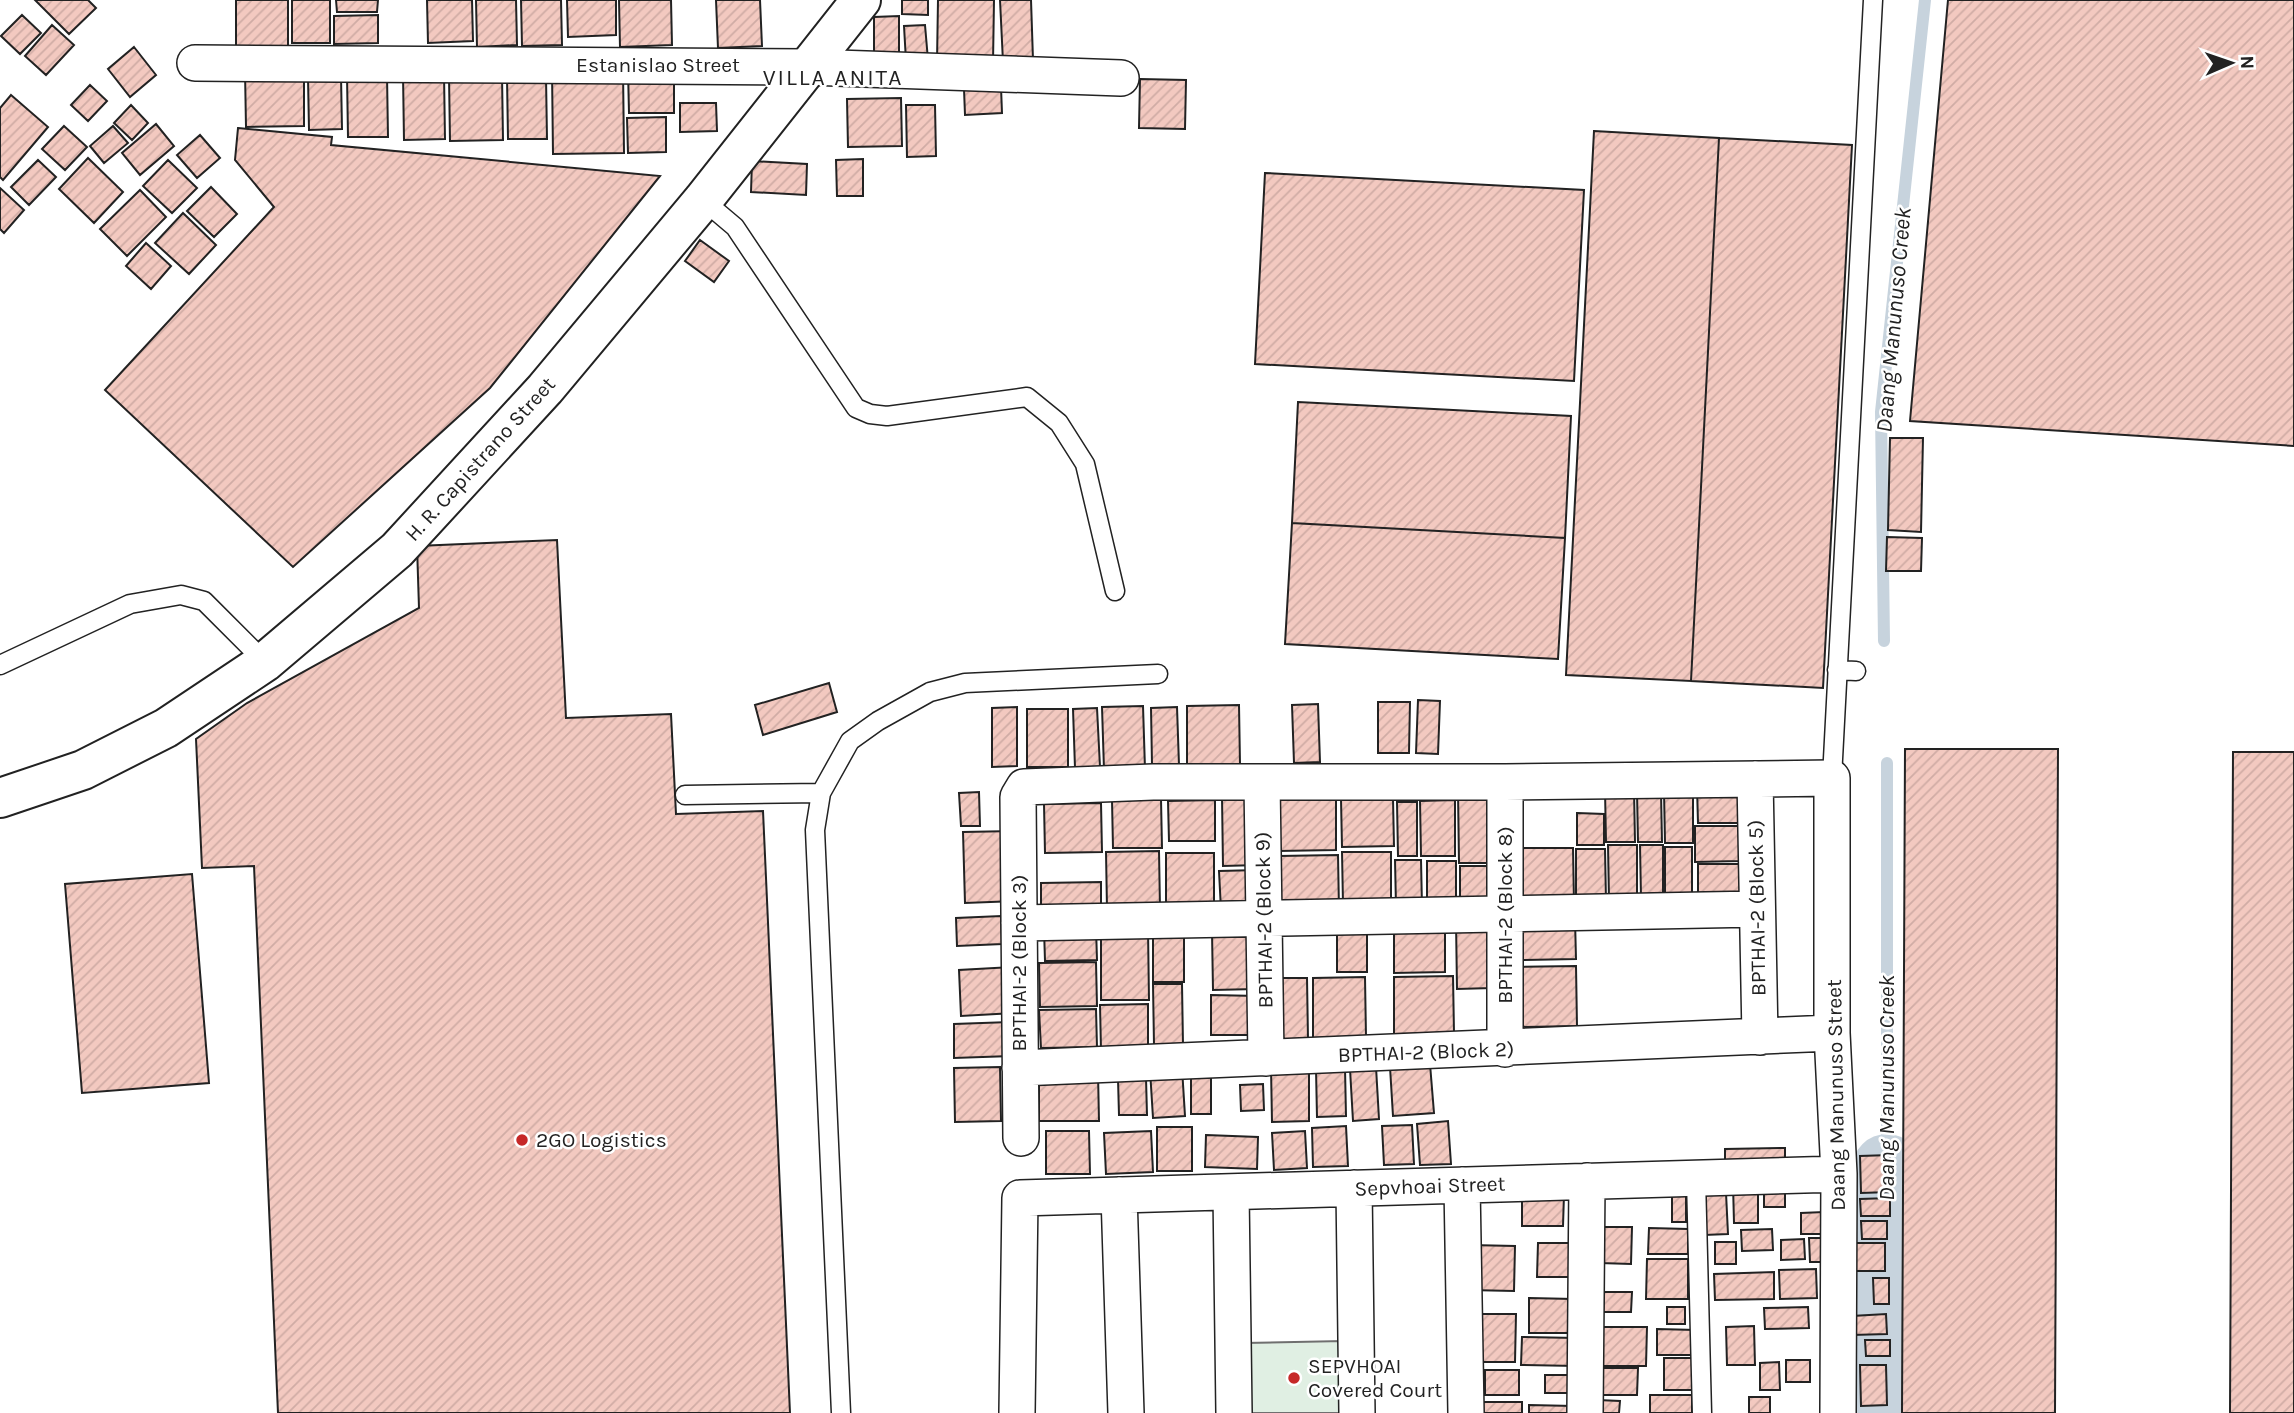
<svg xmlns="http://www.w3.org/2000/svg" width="2294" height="1413" font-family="Karla,sans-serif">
<defs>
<pattern id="building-hatch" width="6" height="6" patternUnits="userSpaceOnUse" patternTransform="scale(1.75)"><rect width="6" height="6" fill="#f3c9c0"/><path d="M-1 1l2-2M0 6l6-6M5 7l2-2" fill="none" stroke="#d0aca5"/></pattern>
</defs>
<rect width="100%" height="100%" fill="#fff"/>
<!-- pitch -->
<path fill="#e0efe3" stroke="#6f6f6f" stroke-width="2" d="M1343,1341L1344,1413H1246L1245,1343Z"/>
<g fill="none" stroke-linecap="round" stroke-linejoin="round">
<!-- stream -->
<path stroke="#c7d3dd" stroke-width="12" d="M1884,641L1881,412L1925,0
M1887,763V1169"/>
<!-- river -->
<path stroke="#c7d3dd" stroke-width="70" d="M1886,1413L1887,1169"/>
</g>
<!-- building -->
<path fill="url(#building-hatch)" stroke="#222" stroke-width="2" d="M35,0H88L96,8L69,34Z
M236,0H288V46H236Z
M292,0H330V43H292Z
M336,0H378L377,12H337Z
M427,0H472L473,41L428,43Z
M476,0H516L517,45L477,47Z
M521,0H561L562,45L522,46Z
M567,0H616V35L568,37Z
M619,0H671L672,45L620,47Z
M716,0H760L762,46L718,48Z
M902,0H928V15L902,14Z
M938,0H994L993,63L937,62Z
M1000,0H1031L1033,60L1003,62Z
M1948,0H2294V446L1910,421Z
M22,15L41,33L20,54L1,36Z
M378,15V43L334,44V16Z
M899,16V59L874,58V17Z
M52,25L74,45L46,75L25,56Z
M925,25L928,60L906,61L904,26Z
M134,47L156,75L130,97L108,69Z
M623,69L624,153L553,154L552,70Z
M628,70H674V113H629Z
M245,71H304V126L246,127Z
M403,74H444L445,139L404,140Z
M347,75H387L388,137H348Z
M502,75L503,140L450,141L449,76Z
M341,76L342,129L309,130L308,77Z
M507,77H546L547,139H508Z
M1140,79L1186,80L1185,129L1139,128Z
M90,85L107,101L88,121L71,105Z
M1001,87L1002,113L965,115L964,89Z
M11,95L48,127L3,180L0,177V108Z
M901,98L902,146L848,147L847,99Z
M680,103H716L717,131L680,132Z
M131,105L148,123L132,140L114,123Z
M906,105H935L936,156L907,157Z
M666,117V152L628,153L627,118Z
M156,124L174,146L140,175L122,153Z
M64,126L87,147L65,170L42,149Z
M113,126L128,143L104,163L90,146Z
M238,128L332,137L331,145L660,176L490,388L293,567L105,390L274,207L235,160Z
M1594,131L1719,138L1691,681L1566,675Z
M200,135L220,158L197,178L177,155Z
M1719,138L1852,145L1823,688L1691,681Z
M88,158L123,192L94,223L59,189Z
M863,159V196H837L836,160Z
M38,160L56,177L29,205L11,187Z
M168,160L197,188L172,213L143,186Z
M752,161L807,164L806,195L751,192Z
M1265,173L1584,190L1574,381L1255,364Z
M211,187L237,214L214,237L187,211Z
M0,188L24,210L4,233L0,229Z
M140,190L166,217L127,256L100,229Z
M183,213L216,245L189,274L155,243Z
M700,240L729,261L714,282L685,261Z
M146,243L171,266L151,289L126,266Z
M1298,402L1571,416L1565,538L1292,523Z
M1890,438H1923L1921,532L1888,530Z
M1292,523L1565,538L1558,659L1285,644Z
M1887,537L1922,538L1921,571H1886Z
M557,540L566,718L671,714L676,814L763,811L790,1413H278L254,866L202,868L196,739L247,703L419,608L417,546Z
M829,683L837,712L763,735L755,705Z
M1418,700L1440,701L1438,754L1416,753Z
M1378,702H1410L1409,753H1378Z
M1318,704L1320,762L1294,763L1292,705Z
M1239,705L1240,764H1187V706Z
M1143,706L1145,769L1104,770L1102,707Z
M1017,707V766L992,767V708Z
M1177,707L1179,765H1152L1151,708Z
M1097,708L1100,767L1075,768L1073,709Z
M1027,709H1068V767H1027Z
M1905,749H2058L2055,1413H1902Z
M2233,752H2294V1413H2230Z
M1743,786L1744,823H1698L1697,787Z
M1605,790H1634L1635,842H1606Z
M1458,791H1501L1502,863H1459Z
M1664,791H1693V843H1665Z
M979,792L980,826H961L959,793Z
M1637,792H1661L1662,842H1638Z
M1258,796L1259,865L1223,866L1222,797Z
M1336,796V850L1278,851V797Z
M1161,799L1162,848H1113L1112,800Z
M1341,799H1393L1394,846L1342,847Z
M1215,800V841H1169L1168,801Z
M1455,800V856H1421L1420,801Z
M1397,802H1417V856H1398Z
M1101,803L1102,852L1045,853L1044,804Z
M1577,813L1604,814V845H1577Z
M1695,826H1739V861L1695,862Z
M1014,831L1016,901L965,903L963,832Z
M1608,845H1637V900H1609Z
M1640,845H1663V898H1641Z
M1665,847H1692V900L1665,901Z
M1512,848H1573L1574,903L1513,904Z
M1576,849H1605L1606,901L1576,902Z
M1159,851L1160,908L1107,909L1106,852Z
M1342,852H1391V903L1343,904Z
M1166,853H1214V906L1166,907Z
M1338,855L1339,910L1280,911L1279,856Z
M1395,860H1421L1422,906H1396Z
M1427,861H1456V903H1427Z
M1698,864H1741V902H1698Z
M1460,866H1501L1502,906H1460Z
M1258,870L1259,910H1221L1219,871Z
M192,874L209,1083L82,1093L65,884Z
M1101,882V910L1041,911V883Z
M1001,916L1002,944L957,946L956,918Z
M1575,919L1576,959L1519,960V920Z
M1445,920V972L1394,973V921Z
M1491,920L1492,988L1457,989L1456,921Z
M1337,922H1367V972H1337Z
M1096,928L1097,960L1045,961L1044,929Z
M1153,928H1184V982H1153Z
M1101,929H1148L1149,1000H1101Z
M1255,931L1256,989L1213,990L1212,932Z
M1096,962L1097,1006L1040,1007L1039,963Z
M1576,966L1577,1026L1517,1027L1516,967Z
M1012,967L1014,1013L961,1016L959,970Z
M1453,976L1454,1033L1394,1034V977Z
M1365,977L1366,1037L1313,1038V978Z
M1270,978H1307L1308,1039H1271Z
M1153,984H1182L1183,1045H1154Z
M1211,995L1258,996V1035H1211Z
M1148,1004V1049L1101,1050L1100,1005Z
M1096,1009L1097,1047L1041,1048L1039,1010Z
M1010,1022L1011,1056L954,1058V1024Z
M1430,1064L1434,1113L1393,1116L1390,1067Z
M1000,1067L1001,1121L955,1122L954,1068Z
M1309,1067V1121L1272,1122L1271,1068Z
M1376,1067L1379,1119L1353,1121L1350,1069Z
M1182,1068L1185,1116L1153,1118L1150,1070Z
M1345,1068L1346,1116L1317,1117L1316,1069Z
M1098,1073L1099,1121H1039V1074Z
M1211,1077V1114H1191V1078Z
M1146,1078L1147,1115H1119L1118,1079Z
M1263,1084L1264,1110L1241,1111L1240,1085Z
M1448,1121L1451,1164L1420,1165L1417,1124Z
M1412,1125L1414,1164L1384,1165L1382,1126Z
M1346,1126L1348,1166L1313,1167L1312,1128Z
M1157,1127H1192V1171H1157Z
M1046,1131H1089L1090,1174H1046Z
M1151,1131L1153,1172L1106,1174L1104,1133Z
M1305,1131L1307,1168L1274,1170L1272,1133Z
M1206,1135L1258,1137L1257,1169L1205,1167Z
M1785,1148V1169L1725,1171V1149Z
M1890,1155V1192L1861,1193L1860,1156Z
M1758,1183V1223H1734L1733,1184Z
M1785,1184V1207H1764V1185Z
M1672,1190H1686V1222H1672Z
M1522,1193L1564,1194L1563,1226H1522Z
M1703,1193H1726L1728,1234L1704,1235Z
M1890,1198V1216H1861L1860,1199Z
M1824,1212V1234H1801V1213Z
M1861,1221H1887V1239H1862Z
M1600,1227H1632L1631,1264L1600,1263Z
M1649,1228L1688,1229V1254H1648Z
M1772,1229L1773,1250L1742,1251L1741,1230Z
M1809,1238H1830L1831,1262H1810Z
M1804,1239L1805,1259L1781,1260V1240Z
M1715,1242H1736V1264H1715Z
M1538,1243H1573V1277H1537Z
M1853,1243H1885V1271H1853Z
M1470,1245L1515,1246L1514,1291L1469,1290Z
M1647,1259H1688V1299H1646Z
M1816,1269L1817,1298L1780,1299L1779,1270Z
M1774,1272V1299L1715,1300L1714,1274Z
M1873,1278H1889V1304H1874Z
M1604,1292H1632L1631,1312H1603Z
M1529,1298L1573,1299V1333H1529Z
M1667,1307H1685V1324H1667Z
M1808,1307L1809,1328L1765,1329L1764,1308Z
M1482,1314H1516L1515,1362H1482Z
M1886,1314L1887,1334L1852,1335V1316Z
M1754,1326L1755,1365H1727L1726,1327Z
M1594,1327H1647L1646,1366H1593Z
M1657,1329L1696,1330V1355H1657Z
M1522,1337L1577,1338L1576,1366L1521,1365Z
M1865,1340H1890V1356H1866Z
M1664,1358H1695V1390H1664Z
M1786,1360H1810V1382H1786Z
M1779,1362L1780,1390H1760V1363Z
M1860,1365H1886L1887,1405L1861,1406Z
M1598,1368H1638L1637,1395H1598Z
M1485,1370H1519V1395H1485Z
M1545,1375H1575V1393H1545Z
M1650,1395H1692V1413H1650Z
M1749,1397H1770V1413H1749Z
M1598,1400L1620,1401L1619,1413H1598Z
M1481,1402H1522V1413H1481Z
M1529,1405L1573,1406V1413H1529Z"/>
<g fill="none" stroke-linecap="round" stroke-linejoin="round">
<!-- lane casing -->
<g stroke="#222" stroke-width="21">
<path id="lane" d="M703,200L735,227L856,408L870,414L887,416L1027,397L1059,423L1085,464L1115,591
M0,665L130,604L181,595L204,601L265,662
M1837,670L1856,671
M1832,778L1873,0
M685,795L821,793
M1696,1179L1702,1413
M841,1413L815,830L821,793L850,741L878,721L930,692L965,683L1158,674"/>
</g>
<!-- street casing -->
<g stroke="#222" stroke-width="38">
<path id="street" d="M195,63L808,67L1121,78
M1755,779L1760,1037
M1262,782L1266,1058
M1505,782V1049
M1019,923L1757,909
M1020,1068L1832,1033
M1021,1138L1018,797L1024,787L1153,782H1505L1832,778V1033L1839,1174L1838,1413
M1462,1185L1466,1413
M1354,1188L1357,1413
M1231,1192L1234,1413
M1119,1195L1126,1413
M1017,1413L1020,1198L1839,1174
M1585,1413L1587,1181"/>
</g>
<!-- secondary casing -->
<g stroke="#222" stroke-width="42">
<path id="secondary" d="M0,798L83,770L166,728L265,662L397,550L545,389L703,200L861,0"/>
</g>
<!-- lane -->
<use href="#lane" stroke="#fff" stroke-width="18"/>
<!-- street -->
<use href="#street" stroke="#fff" stroke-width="35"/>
<!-- secondary -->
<use href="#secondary" stroke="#fff" stroke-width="38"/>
</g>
<!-- markers -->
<g fill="#c62828" stroke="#fff" stroke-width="2.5">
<circle cx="522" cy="1140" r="7"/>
<circle cx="1294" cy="1378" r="7"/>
</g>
<g text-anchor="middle" stroke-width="5" stroke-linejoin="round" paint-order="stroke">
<!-- street labels -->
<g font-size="21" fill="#222" stroke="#fff">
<text x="658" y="72">Estanislao Street</text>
<text transform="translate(480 459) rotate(-48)" y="7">H. R. Capistrano Street</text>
<text transform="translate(1757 908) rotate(-91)" y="7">BPTHAI-2 (Block 5)</text>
<text transform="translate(1505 915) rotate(-90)" y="7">BPTHAI-2 (Block 8)</text>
<text transform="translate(1264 920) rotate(-91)" y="7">BPTHAI-2 (Block 9)</text>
<text transform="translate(1019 963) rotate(-90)" y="7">BPTHAI-2 (Block 3)</text>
<text transform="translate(1426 1052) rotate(-2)" y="7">BPTHAI-2 (Block 2)</text>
<text transform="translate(1836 1095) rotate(-91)" y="7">Daang Manunuso Street</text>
<text transform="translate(1430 1186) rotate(-2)" y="7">Sepvhoai Street</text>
</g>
<!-- poi labels -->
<g font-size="21" fill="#222" stroke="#fff" text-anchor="start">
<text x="536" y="1147">2GO Logistics</text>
<text x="1308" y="1373">SEPVHOAI<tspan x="1308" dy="24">Covered Court</tspan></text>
</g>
<!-- neighbourhood labels -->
<g font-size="23" letter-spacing="2" fill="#222" stroke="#fff">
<text x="833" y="85">VILLA ANITA</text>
</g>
<!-- water labels -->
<g font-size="23" font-style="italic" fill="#222" stroke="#fff">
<text transform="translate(1893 320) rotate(-85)" y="8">Daang Manunuso Creek</text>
<text transform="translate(1886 1088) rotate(-90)" y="8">Daang Manunuso Creek</text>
</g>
</g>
<!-- north arrow -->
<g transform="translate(2231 63) rotate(88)" stroke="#ffffff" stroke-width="5" paint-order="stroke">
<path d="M0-5L12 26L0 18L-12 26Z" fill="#222222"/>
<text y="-10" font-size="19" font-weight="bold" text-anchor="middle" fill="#222222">N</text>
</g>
</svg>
